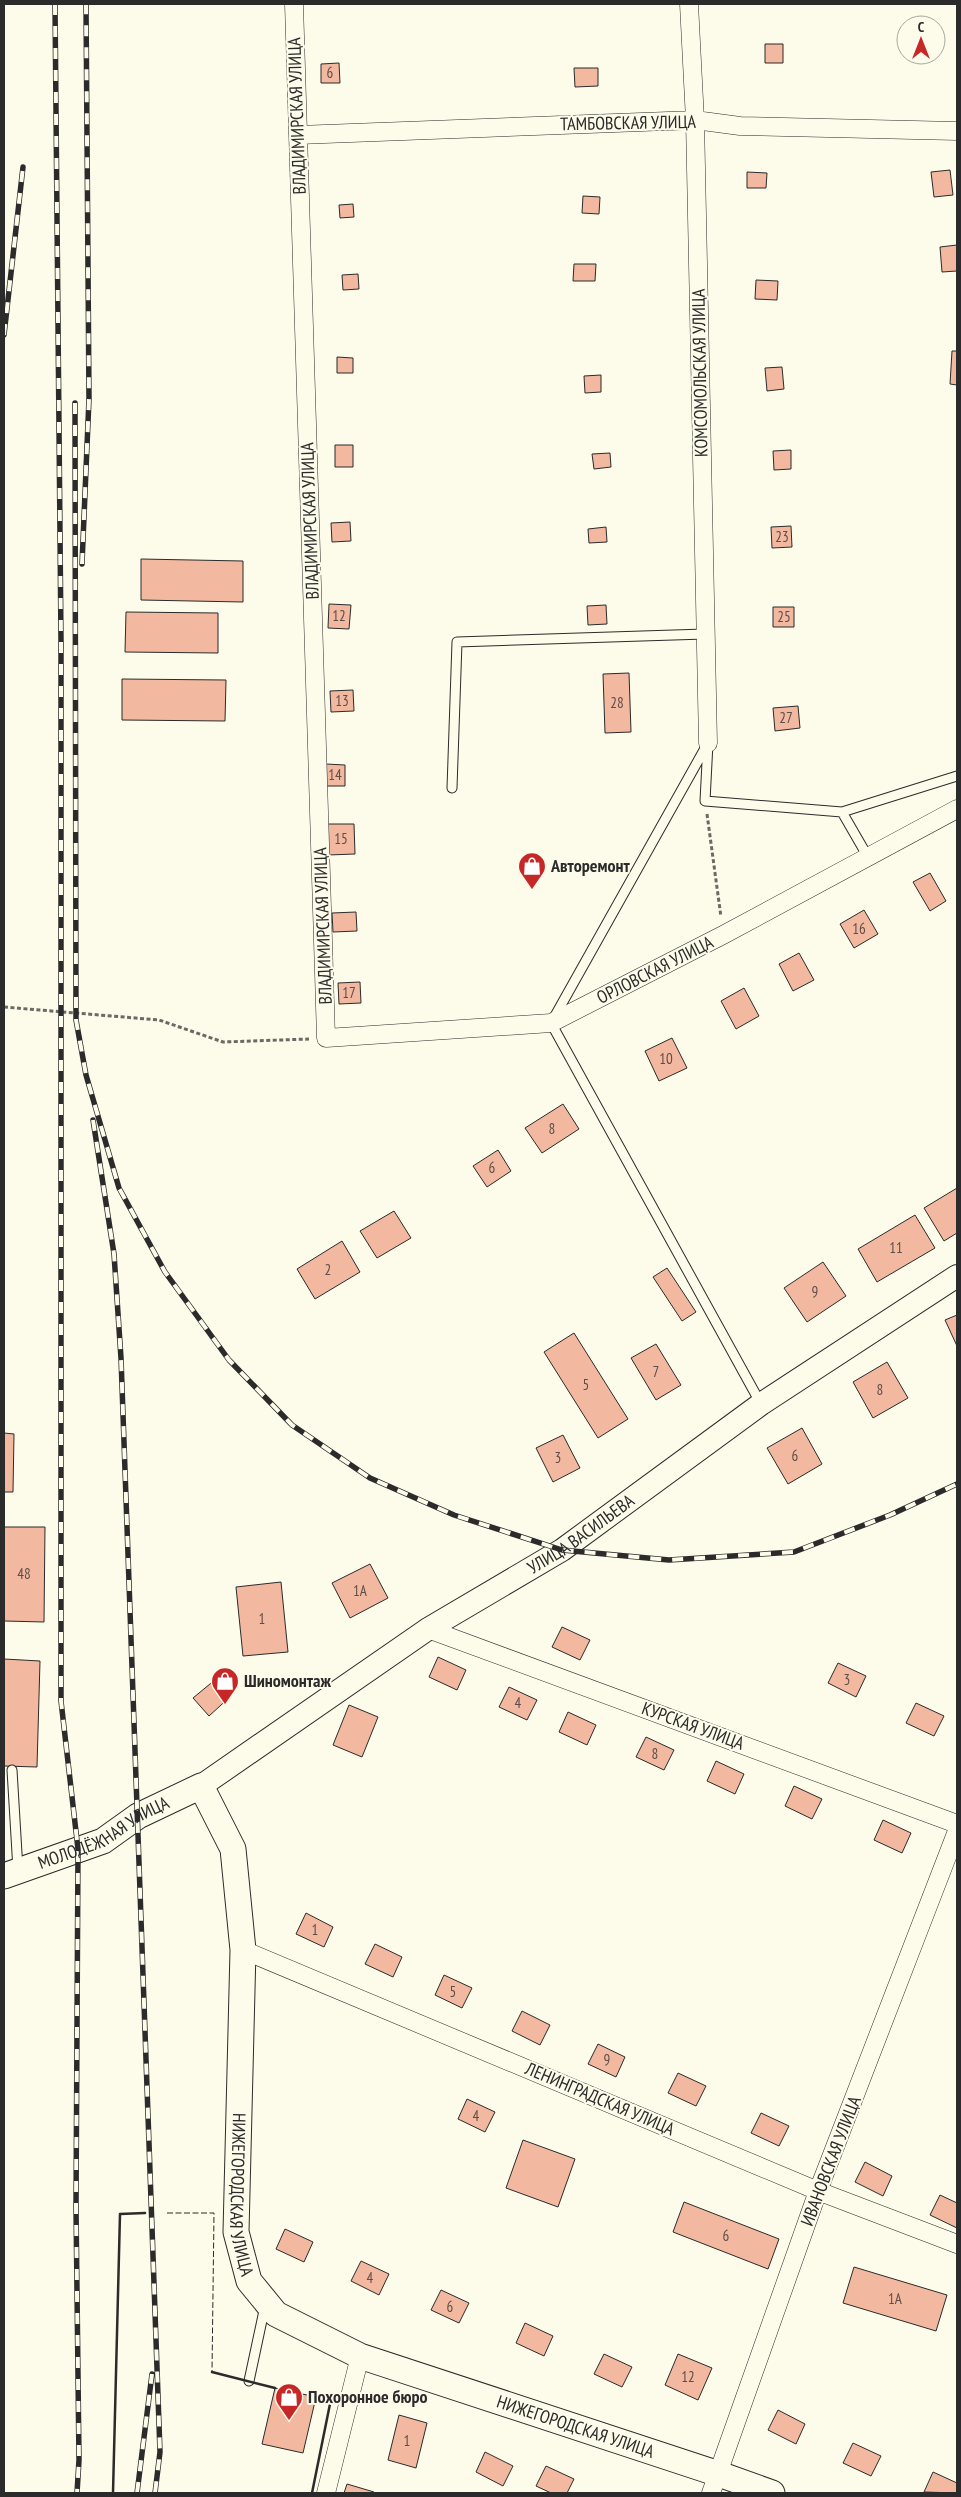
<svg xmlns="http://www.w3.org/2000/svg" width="961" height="2497" font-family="'PT Sans Narrow',sans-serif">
<rect width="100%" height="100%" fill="#fdfbea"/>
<!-- building -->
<path fill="#f2b8a0" stroke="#2b2b2b" d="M765,44H783V63H765Z
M339,63L340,83H321V64Z
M574,68H598V86L575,87Z
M950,170L953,195L934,197L931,172Z
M747,172L767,173L766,188H747Z
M583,196L600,197L599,214L582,213Z
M353,204L354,217L340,218L339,205Z
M957,245V271L942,272L940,247Z
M574,264H596L595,281H573Z
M358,274L359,289L343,290L342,275Z
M756,280L778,281L777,300L755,299Z
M952,351H957V385L950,384Z
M337,357L353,358V373H337Z
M782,367L784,389L767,391L765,368Z
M601,375V392L585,393L584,376Z
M335,445H353V467H335Z
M791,450V469L774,470L773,451Z
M610,453L611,467L594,469L592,454Z
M350,522L351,541L332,542L331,523Z
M791,526L792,547L772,548L771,527Z
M606,527L607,542L589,543L588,529Z
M141,559L243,561V602L141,600Z
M329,604L351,605L349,629L328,628Z
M606,605L607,624L588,625L587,606Z
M773,607H794V627H773Z
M126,612L218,613V653L125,652Z
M629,673L631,732L605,733L603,674Z
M122,679L226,680L225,721L122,720Z
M353,690L354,711L331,712L330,691Z
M798,706L800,728L775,731L773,708Z
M326,764L345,765V786H325Z
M328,824H354L355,854L328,855Z
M930,873L946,901L930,911L913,882Z
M864,910L878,934L854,948L840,924Z
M356,912L357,931L333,932L332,913Z
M799,953L814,980L793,991L779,964Z
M360,982L361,1003L339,1004L338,983Z
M744,988L759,1016L736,1029L721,1001Z
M672,1038L687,1068L659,1081L645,1051Z
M563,1104L579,1129L542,1153L525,1128Z
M498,1150L511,1171L487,1187L473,1166Z
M957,1188V1233L944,1241L924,1208Z
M394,1211L411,1238L377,1258L360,1231Z
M915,1215L935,1248L877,1282L858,1249Z
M342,1241L360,1272L315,1299L297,1269Z
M823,1262L846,1296L807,1322L784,1288Z
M667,1268L696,1312L682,1321L653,1277Z
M957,1315V1346L945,1320Z
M574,1333L628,1419L598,1438L544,1352Z
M656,1344L681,1385L656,1400L631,1358Z
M887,1362L908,1398L873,1418L853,1382Z
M802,1428L822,1464L788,1484L767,1448Z
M4,1433L14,1434L13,1492H4Z
M563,1435L580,1468L553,1482L536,1448Z
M4,1527H45L44,1622L4,1621Z
M370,1564L388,1598L350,1618L332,1583Z
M281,1582L288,1652L243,1656L236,1587Z
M562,1627L590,1640L580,1660L552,1647Z
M438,1657L466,1670L457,1690L429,1677Z
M4,1659L40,1661L37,1767L4,1766Z
M838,1663L866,1676L856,1697L828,1683Z
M216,1679L231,1696L209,1716L193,1698Z
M509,1687L537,1700L527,1720L499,1707Z
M916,1703L944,1716L934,1736L906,1723Z
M349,1705L378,1717L362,1757L333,1745Z
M568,1712L596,1725L587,1745L559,1732Z
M646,1737L674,1750L664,1770L636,1757Z
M716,1761L744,1774L735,1794L707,1781Z
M794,1786L822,1799L812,1819L785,1806Z
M883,1820L911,1833L902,1853L874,1840Z
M306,1913L333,1927L324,1947L296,1934Z
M375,1944L402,1957L393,1977L365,1964Z
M444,1975L472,1988L462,2008L435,1995Z
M522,2011L550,2025L540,2045L512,2031Z
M598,2044L625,2057L616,2077L588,2064Z
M678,2073L706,2086L696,2106L668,2093Z
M467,2099L495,2112L485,2132L458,2119Z
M761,2113L789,2126L779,2146L751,2133Z
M523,2140L575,2159L558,2207L506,2188Z
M865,2162L892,2176L883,2196L855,2182Z
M940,2195L957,2203V2228L930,2215Z
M684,2202L779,2239L768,2269L673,2232Z
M285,2229L313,2242L304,2262L276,2249Z
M361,2261L389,2274L379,2295L351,2281Z
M854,2267L947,2295L936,2331L843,2303Z
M441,2290L469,2303L459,2323L431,2310Z
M525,2323L553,2336L544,2356L516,2343Z
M604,2354L632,2367L622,2387L594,2374Z
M678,2354L712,2368L698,2400L665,2385Z
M275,2388L316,2397L303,2453L262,2444Z
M778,2410L805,2424L796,2444L768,2430Z
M399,2415L427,2423L416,2468L388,2460Z
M853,2443L881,2456L871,2476L843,2463Z
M485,2452L513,2466L503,2486L476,2472Z
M546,2466L574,2479L567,2493H551L536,2486Z
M933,2472L957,2483V2493L924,2492Z
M347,2484L374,2492L373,2493H344Z"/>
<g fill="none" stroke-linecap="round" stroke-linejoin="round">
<!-- service casing -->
<g stroke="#2b2b2b" stroke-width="11">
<path id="service" d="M452,788L457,642L705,634
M842,812L868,857
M761,1404L551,1023L708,743L705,801L842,812L957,776
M12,1770L18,1870
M249,2381L265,2306"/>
</g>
<!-- minor casing -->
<g stroke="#2b2b2b" stroke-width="19">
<path id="minor" d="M294,4L326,1038L551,1023L723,935L957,809
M689,4L695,120L708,743
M298,135L695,120L740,126L957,131
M428,1629L957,1824
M243,1950L818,2191L957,2244
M326,2493L360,2356
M711,2493L818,2191L957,1831"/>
</g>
<!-- tertiary casing -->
<g stroke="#2b2b2b" stroke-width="24">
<g id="tertiary">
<path id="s1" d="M201,1786L428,1629L562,1550L761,1404L957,1276"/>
</g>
</g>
<!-- secondary casing -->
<g stroke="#2b2b2b" stroke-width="27">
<g id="secondary">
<path id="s2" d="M4,1876L103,1841L138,1816L201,1786L233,1849L243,1950L236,2232L249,2281L276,2314L360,2356L719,2474L772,2493"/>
</g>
</g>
<!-- path -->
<path stroke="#6a6964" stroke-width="3" stroke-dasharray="4 2.5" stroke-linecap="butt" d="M707,814L721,917
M4,1007L159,1020L223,1042L309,1039"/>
<!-- service -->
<use href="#service" stroke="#fdfbea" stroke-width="9"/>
<!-- minor -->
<use href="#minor" stroke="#fdfbea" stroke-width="18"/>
<!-- tertiary -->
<use href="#tertiary" stroke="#fdfbea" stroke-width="22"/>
<!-- secondary -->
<use href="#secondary" stroke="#fdfbea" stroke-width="25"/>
<!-- rail casing -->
<g stroke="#2b2b2b" stroke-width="5.5">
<path id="rail" d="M55,4L61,640V1701L78,1849L76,2207L79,2460L77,2493
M4,335L23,167
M75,403L76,1020L86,1075L119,1188L165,1272L229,1360L292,1425L370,1478L454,1515L562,1550L669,1560L794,1552L890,1515L957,1484
M82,564L89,399L86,4
M93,1120L114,1254L121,1358L160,2452L155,2493
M137,2493L152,2374"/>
</g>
<!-- rail -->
<use href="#rail" stroke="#fdfbea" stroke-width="4" stroke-dasharray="11" stroke-linecap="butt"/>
<!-- fence -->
<path stroke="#2b2b2b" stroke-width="1" stroke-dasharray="6 2.5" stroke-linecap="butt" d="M167,2213H214L212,2372"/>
<!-- wall -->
<path stroke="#2b2b2b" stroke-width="2.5" d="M212,2372L275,2388
M113,2493L120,2214L145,2213
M312,2493L331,2399L316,2397"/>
</g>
<!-- icons -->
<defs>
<g id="shop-pin" transform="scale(1.4375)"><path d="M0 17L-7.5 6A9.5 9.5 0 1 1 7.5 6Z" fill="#c62828" stroke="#fdfbea"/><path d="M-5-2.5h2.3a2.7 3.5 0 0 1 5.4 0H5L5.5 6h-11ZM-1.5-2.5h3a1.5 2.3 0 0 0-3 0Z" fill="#fff"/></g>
</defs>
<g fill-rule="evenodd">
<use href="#shop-pin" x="532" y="866"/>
<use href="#shop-pin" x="225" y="1681"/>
<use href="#shop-pin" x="289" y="2397"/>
</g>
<g text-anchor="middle" stroke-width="4" stroke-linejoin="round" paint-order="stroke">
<!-- number labels -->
<g font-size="15" fill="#5d4e48">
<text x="330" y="78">6</text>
<text x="782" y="542">23</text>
<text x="339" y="621">12</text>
<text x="784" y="622">25</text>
<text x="342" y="706">13</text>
<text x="617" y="708">28</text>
<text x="786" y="723">27</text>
<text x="335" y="780">14</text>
<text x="341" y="844">15</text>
<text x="859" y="934">16</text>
<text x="349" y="998">17</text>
<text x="666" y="1064">10</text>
<text x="552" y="1134">8</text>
<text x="492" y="1173">6</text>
<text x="896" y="1253">11</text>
<text x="328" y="1275">2</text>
<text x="815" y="1297">9</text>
<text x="656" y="1377">7</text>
<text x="586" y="1390">5</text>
<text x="880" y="1395">8</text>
<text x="795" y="1461">6</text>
<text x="558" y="1463">3</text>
<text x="24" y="1579">48</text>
<text x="360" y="1596">1А</text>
<text x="262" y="1624">1</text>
<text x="847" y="1685">3</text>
<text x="518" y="1708">4</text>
<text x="655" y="1759">8</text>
<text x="315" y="1935">1</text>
<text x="453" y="1997">5</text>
<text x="607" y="2065">9</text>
<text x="476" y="2121">4</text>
<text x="726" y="2241">6</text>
<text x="370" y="2283">4</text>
<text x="895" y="2304">1А</text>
<text x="450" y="2312">6</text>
<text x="688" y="2382">12</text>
<text x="407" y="2446">1</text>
</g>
<!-- street labels -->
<g font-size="18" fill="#2b2b2b" stroke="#fdfbea">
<text transform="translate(297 116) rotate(-92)" y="6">ВЛАДИМИРСКАЯ УЛИЦА</text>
<text transform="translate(628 123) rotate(-1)" y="6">ТАМБОВСКАЯ УЛИЦА</text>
<text transform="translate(700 373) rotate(-91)" y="6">КОМСОМОЛЬСКАЯ УЛИЦА</text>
<text transform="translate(310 521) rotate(-92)" y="6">ВЛАДИМИРСКАЯ УЛИЦА</text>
<text transform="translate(323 926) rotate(-92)" y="6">ВЛАДИМИРСКАЯ УЛИЦА</text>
<text transform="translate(655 970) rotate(-27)" y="6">ОРЛОВСКАЯ УЛИЦА</text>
<text dy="6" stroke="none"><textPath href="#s1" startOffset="456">УЛИЦА ВАСИЛЬЕВА</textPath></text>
<text transform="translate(693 1726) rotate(20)" y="6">КУРСКАЯ УЛИЦА</text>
<text dy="6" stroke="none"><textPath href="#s2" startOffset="109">МОЛОДЁЖНАЯ УЛИЦА</textPath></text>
<text transform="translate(600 2099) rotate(23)" y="6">ЛЕНИНГРАДСКАЯ УЛИЦА</text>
<text transform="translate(831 2161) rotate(-69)" y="6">ИВАНОВСКАЯ УЛИЦА</text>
<text dy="6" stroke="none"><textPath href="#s2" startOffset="635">НИЖЕГОРОДСКАЯ УЛИЦА</textPath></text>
<text dy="6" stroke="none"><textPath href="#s2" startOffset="1086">НИЖЕГОРОДСКАЯ УЛИЦА</textPath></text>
</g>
<!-- poi labels -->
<g font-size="18" font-weight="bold" fill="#2b2b2b" stroke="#fdfbea" text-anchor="start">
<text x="551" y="872">Авторемонт</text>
<text x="244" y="1687">Шиномонтаж</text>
<text x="308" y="2403">Похоронное бюро</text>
</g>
</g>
<!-- border -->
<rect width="961" height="2497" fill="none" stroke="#2b2b2b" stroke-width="10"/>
<!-- north arrow -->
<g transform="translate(921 40)"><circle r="24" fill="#fdfbea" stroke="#a9a89e"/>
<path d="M0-4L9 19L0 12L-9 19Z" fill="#c62828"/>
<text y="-8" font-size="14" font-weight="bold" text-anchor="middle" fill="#2b2b2b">С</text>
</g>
</svg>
